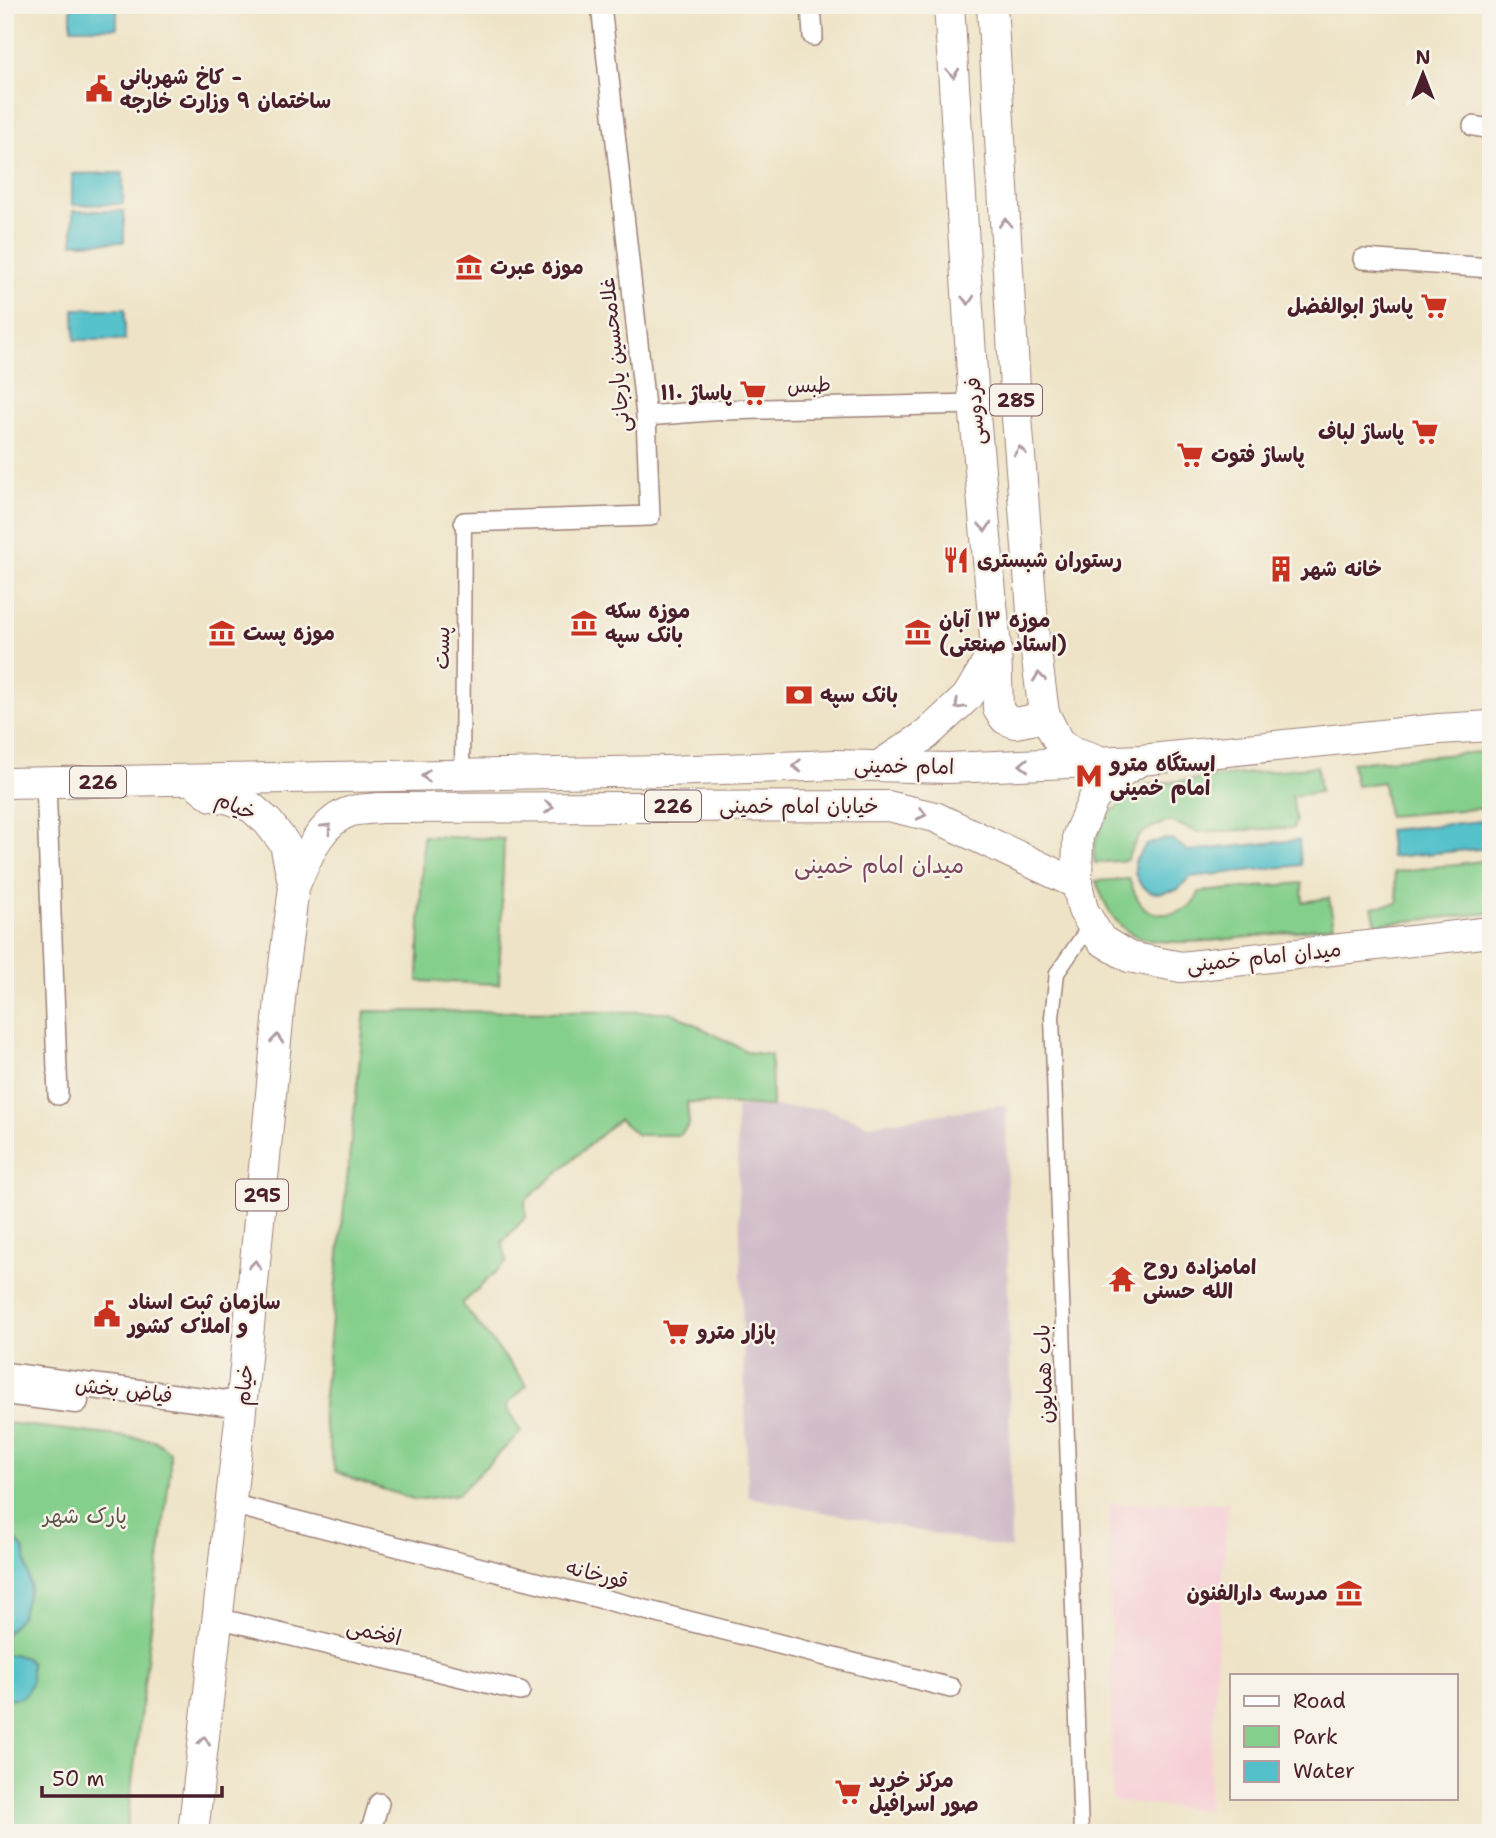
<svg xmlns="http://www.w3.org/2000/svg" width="1496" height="1838" font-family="'Shantell Sans','Playpen Sans Arabic',sans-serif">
<rect width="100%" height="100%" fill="#f7f3e8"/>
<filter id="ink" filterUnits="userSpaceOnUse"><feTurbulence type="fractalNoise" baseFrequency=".0143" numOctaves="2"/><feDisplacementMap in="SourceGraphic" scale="14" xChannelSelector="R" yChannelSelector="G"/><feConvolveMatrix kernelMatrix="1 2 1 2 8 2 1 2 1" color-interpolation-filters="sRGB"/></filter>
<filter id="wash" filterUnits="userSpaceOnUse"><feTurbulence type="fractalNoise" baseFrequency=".00686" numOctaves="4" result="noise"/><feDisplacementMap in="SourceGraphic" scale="28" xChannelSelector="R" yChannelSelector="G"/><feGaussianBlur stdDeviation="1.57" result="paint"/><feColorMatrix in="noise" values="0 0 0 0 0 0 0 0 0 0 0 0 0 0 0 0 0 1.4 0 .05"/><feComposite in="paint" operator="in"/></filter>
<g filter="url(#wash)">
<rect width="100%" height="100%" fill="#eee3c6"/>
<!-- built -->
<path fill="#f6cfd6" d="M1109,1503H1228L1207,1810L1112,1801Z"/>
<!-- industrial -->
<path fill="#d1bdc9" d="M1006,1104L1011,1549L748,1497L736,1107L824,1108L869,1125Z"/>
<!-- green -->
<path fill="#85cf8c" stroke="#68775c" stroke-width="2" d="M1491,751V800L1486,808L1388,816L1383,782L1356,786L1352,763Z
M1317,766L1320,792L1292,796L1296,821L1293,828L1197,832L1170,821C1143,829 1137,833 1127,860L1095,863L1093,849L1101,826L1110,813L1144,785Z
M423,836L504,839L499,984L418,981Z
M1490,860L1491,913L1376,924L1372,907L1398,903L1394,872Z
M1129,879C1133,889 1137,902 1146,909C1158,918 1185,914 1194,902C1197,899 1198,895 1199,892L1302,883L1303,902L1329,898L1334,926C1291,931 1171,952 1136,936C1113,926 1104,902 1096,881Z
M365,1011L671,1012L748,1052L771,1055L772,1107L687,1102L689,1125L680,1135H637L619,1119L525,1201L526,1217L502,1242L507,1261L462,1304L527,1385L506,1406L521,1432L458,1494L416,1500L355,1480L335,1471L322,1413Z
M5,1423L154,1440L170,1452V1471L126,1833H5Z"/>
<!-- water -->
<path fill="#54c1ca" stroke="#4f707a" stroke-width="2" d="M71,5H117V28H71Z
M123,173V204L72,205V174Z
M73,211H124V242L73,243Z
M74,309H125V340H75Z
M1491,820V848L1391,857L1388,830Z
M1163,839L1173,840L1188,851L1299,840L1301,865L1190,877L1177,890L1159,893L1150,892L1141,885L1135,874V861L1146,845Z
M5,1527L24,1550L30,1587L21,1616L5,1635Z
M13,1654L26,1658L31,1663V1682L27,1693C20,1699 14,1700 5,1697V1656Z"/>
</g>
<g filter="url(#ink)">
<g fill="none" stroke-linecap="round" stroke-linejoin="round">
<!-- pedestrian casing -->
<g stroke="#9c8178" stroke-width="17">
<path id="pedestrian" d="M462,775L464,522
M1081,1833L1052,1017L1057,973L1091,924"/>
</g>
<!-- minor casing -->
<g stroke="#9c8178" stroke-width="22">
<path id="minor" d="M811,5L813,36
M1473,126L1491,129
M1363,259L1491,268
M646,416L723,410L974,404
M464,522L650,516L646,416L601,5
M46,783L58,1095
M231,1504L951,1688
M217,1618L520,1691
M370,1833L379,1803"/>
</g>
<!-- tertiary casing -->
<g stroke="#9c8178" stroke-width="27">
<path id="tertiary" d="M5,1375L242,1405
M5,1392L76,1401"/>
</g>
<!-- primary casing -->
<g stroke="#9c8178" stroke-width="32">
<path id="primary" d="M949,5L974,404L996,648L998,709L1005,719L1015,723L1031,720L1044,713
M992,5L1016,404L1034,637L1044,713L1059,743L1072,751L1095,759
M1141,760L1123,771L1094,798L1078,835L1077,884L1083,910L1101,940L1129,957L1181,967L1491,932
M880,765L926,735L967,697L996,648
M5,783L666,771L835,765L948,768L1141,760L1439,729L1491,726
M294,887C307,858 319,821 352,811C361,809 371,809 380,808L888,806L935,817L1077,884
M193,1833L240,1420L281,989L294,887L285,844L268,822L251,807L230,799L212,796L198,785"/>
</g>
<!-- pedestrian -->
<use href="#pedestrian" stroke="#fff" stroke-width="14"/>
<!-- minor -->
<use href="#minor" stroke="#fff" stroke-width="19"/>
<!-- tertiary -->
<use href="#tertiary" stroke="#fff" stroke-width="24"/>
<!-- primary -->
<use href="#primary" stroke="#fff" stroke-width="30"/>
</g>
<!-- one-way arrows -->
<defs><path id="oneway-chevron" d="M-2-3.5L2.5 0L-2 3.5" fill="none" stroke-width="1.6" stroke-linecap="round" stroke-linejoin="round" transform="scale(1.75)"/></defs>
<g stroke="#ae9aa0">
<use href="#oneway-chevron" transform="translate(953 73) rotate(86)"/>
<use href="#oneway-chevron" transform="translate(1005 223) rotate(-93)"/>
<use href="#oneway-chevron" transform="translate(968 300) rotate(86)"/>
<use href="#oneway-chevron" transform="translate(1020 451) rotate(-95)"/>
<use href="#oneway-chevron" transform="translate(985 527) rotate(85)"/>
<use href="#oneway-chevron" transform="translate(1039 677) rotate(-97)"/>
<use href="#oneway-chevron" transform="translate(959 705) rotate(136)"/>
<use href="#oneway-chevron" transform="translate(1024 765) rotate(178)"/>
<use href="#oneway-chevron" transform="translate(797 766) rotate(178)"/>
<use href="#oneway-chevron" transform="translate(426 776) rotate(179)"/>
<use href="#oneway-chevron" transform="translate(549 807)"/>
<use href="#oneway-chevron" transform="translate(922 814) rotate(14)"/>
<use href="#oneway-chevron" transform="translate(327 828) rotate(-45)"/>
<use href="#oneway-chevron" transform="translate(277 1039) rotate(-85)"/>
<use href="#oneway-chevron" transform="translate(255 1265) rotate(-85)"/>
<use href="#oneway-chevron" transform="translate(204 1741) rotate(-83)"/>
</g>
</g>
<!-- icons -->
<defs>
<g id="civic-bare" transform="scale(2.1)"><path d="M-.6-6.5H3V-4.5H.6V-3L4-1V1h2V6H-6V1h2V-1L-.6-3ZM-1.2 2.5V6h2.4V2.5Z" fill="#c8321e" stroke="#f7f3e8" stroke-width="2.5" paint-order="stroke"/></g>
<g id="museum-bare" transform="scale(2.1)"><path d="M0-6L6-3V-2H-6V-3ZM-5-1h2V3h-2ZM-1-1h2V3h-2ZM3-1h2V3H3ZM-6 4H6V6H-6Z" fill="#c8321e" stroke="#f7f3e8" stroke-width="2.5" paint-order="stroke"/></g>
<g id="supermarket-bare" transform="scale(2.1)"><path d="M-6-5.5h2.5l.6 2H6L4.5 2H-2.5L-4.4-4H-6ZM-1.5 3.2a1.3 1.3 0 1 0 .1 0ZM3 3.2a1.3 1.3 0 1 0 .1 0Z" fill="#c8321e" stroke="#f7f3e8" stroke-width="2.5" paint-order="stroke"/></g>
<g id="restaurant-bare" transform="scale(2.1)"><path d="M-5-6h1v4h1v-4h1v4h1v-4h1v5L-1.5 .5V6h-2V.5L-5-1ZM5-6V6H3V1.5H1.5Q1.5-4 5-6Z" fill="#c8321e" stroke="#f7f3e8" stroke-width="2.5" paint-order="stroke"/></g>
<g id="building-bare" transform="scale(2.1)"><path d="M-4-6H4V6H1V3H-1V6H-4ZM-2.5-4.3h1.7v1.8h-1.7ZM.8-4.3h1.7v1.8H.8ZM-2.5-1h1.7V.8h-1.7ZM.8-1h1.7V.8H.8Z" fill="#c8321e" stroke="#f7f3e8" stroke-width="2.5" paint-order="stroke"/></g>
<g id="bank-bare" transform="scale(2.1)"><path d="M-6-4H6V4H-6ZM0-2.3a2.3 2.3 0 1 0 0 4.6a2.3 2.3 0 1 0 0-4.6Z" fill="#c8321e" stroke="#f7f3e8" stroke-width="2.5" paint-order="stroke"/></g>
<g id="metro-bare" transform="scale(2.1)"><path d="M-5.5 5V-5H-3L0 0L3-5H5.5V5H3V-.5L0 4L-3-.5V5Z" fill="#c8321e" stroke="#f7f3e8" stroke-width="2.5" paint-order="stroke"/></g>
<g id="temple-bare" transform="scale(2.1)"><path d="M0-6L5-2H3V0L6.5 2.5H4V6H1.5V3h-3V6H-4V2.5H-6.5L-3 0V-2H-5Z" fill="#c8321e" stroke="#f7f3e8" stroke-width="2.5" paint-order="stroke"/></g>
</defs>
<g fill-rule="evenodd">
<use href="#civic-bare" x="99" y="89"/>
<use href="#museum-bare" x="469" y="267"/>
<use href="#supermarket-bare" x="1434" y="306"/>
<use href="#supermarket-bare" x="753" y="393"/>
<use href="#supermarket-bare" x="1425" y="432"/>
<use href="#supermarket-bare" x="1190" y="455"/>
<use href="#restaurant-bare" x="956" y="560"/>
<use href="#building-bare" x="1281" y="569"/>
<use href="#museum-bare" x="584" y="623"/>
<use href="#museum-bare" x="918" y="632"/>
<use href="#museum-bare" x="222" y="633"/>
<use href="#bank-bare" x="799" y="695"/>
<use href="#metro-bare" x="1089" y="776"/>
<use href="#temple-bare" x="1122" y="1279"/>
<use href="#civic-bare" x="107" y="1314"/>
<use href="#supermarket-bare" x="676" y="1332"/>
<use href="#museum-bare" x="1349" y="1593"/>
<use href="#supermarket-bare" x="848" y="1792"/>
</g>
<g text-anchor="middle" stroke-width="5" stroke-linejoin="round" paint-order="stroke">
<!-- shield labels -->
<g fill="#f7f3e8" stroke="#7e5f64" stroke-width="2">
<rect x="990" y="384.5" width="52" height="31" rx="5"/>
<rect x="70" y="766.5" width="56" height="31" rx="5"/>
<rect x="645" y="790.5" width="56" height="31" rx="5"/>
<rect x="236" y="1179.5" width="52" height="31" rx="5"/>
</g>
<g font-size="19" font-weight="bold" fill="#4a1f2b">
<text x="1016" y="407">285</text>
<text x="98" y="789">226</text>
<text x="673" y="813">226</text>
<text x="262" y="1202">295</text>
</g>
<!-- poi labels -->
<g font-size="21" font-weight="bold" fill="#4a1f2b" stroke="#f7f3e8" text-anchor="start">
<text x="120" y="84">کاخ شهربانی -<tspan x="120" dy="24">ساختمان ۹ وزارت خارجه</tspan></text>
<text x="490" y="274">موزه عبرت</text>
<text x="1413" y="313" text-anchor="end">پاساژ ابوالفضل</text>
<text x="732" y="400" text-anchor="end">پاساژ ۱۱۰</text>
<text x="1404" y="439" text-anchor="end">پاساژ لباف</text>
<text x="1211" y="462">پاساژ فتوت</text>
<text x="977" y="567">رستوران شبستری</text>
<text x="1302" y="576">خانه شهر</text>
<text x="605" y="618">موزه سکه<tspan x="605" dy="24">بانک سپه</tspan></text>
<text x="939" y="627">موزه ۱۳ آبان<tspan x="939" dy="24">(استاد صنعتی)</tspan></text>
<text x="243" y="640">موزه پست</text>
<text x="820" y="702">بانک سپه</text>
<text x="1110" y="771">ایستگاه مترو<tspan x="1110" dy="24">امام خمینی</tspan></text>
<text x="1143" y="1274">امامزاده روح<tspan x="1143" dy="24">الله حسنی</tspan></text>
<text x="128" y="1309">سازمان ثبت اسناد<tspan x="128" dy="24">و املاک کشور</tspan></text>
<text x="697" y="1339">بازار مترو</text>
<text x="1328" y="1600" text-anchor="end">مدرسه دارالفنون</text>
<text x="869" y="1787">مرکز خرید<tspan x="869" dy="24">صور اسرافیل</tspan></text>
</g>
<!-- street labels -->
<g font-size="21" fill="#4a1f2b" stroke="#f7f3e8">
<text transform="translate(615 355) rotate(-96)" y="7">غلامحسین یارجانی</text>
<text transform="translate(809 385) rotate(-1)" y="7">طبس</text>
<text transform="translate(975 411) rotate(-94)" y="7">فردوسی</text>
<text transform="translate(442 648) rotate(-89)" y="7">پست</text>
<text transform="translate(904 766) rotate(1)" y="7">امام خمینی</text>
<text transform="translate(236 806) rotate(24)" y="7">خیام</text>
<text x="799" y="813">خیابان امام خمینی</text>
<text transform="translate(1264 957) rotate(-6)" y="7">میدان امام خمینی</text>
<text transform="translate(1044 1374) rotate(-92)" y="7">باب همایون</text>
<text transform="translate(244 1385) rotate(-85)" y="7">خیام</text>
<text transform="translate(124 1390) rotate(7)" y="7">فیاض بخش</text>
<text transform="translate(597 1574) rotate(14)" y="7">قورخانه</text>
<text transform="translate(374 1632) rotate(14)" y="7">افخمی</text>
</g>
<!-- park labels -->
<g font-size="21" fill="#5c5448" stroke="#f7f3e8">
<text x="85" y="1523">پارک شهر</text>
</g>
<!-- neighbourhood labels -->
<g font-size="23" fill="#79465d" stroke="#f7f3e8">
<text x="879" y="873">میدان امام خمینی</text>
</g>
</g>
<!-- margin -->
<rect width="1496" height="1838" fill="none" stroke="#f7f3e8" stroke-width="28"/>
<!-- legend -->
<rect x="1230" y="1674" width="228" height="126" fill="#f7f3e8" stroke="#b29e9c" stroke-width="2"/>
<rect x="1244" y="1696" width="35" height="10" fill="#ffffff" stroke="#b29e9c" stroke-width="2"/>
<text x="1293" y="1708" font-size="21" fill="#4a1f2b">Road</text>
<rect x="1244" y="1726" width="35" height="21" fill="#85cf8c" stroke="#b29e9c" stroke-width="2"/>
<text x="1293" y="1744" font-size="21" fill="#4a1f2b">Park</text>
<rect x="1244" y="1761" width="35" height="21" fill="#54c1ca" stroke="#b29e9c" stroke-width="2"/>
<text x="1293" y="1778" font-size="21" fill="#4a1f2b">Water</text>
<!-- north arrow -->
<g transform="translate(1423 74)" stroke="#f7f3e8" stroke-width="5" paint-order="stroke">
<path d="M0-5L12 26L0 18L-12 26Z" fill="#4a1f2b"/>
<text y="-10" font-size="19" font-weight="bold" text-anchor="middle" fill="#4a1f2b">N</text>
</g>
<!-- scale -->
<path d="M42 1786v10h180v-10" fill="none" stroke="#4a1f2b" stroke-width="3.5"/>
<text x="52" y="1786" font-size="21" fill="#4a1f2b" stroke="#f7f3e8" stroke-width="5" paint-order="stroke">50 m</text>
</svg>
